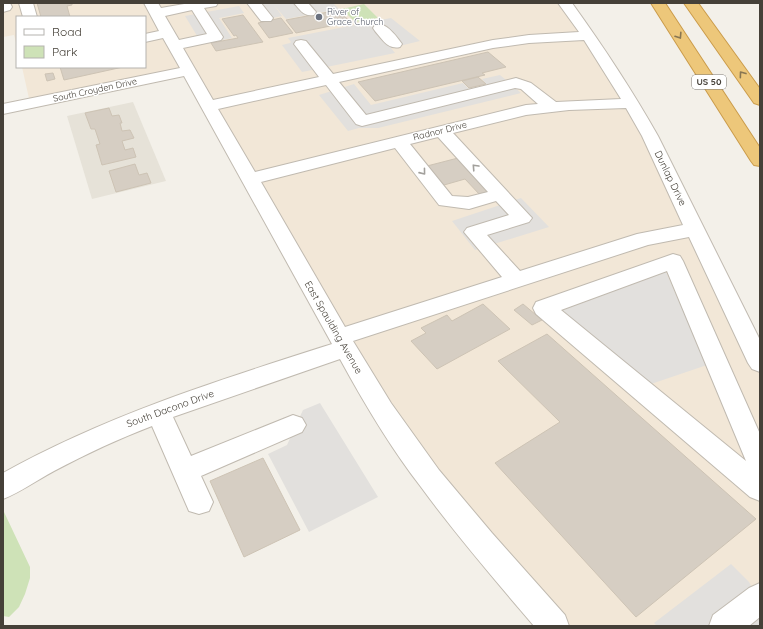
<svg xmlns="http://www.w3.org/2000/svg" width="763" height="629" font-family="Quicksand,sans-serif">
<rect width="100%" height="100%" fill="#f3f0e9"/>
<!-- residential -->
<path fill="#e6e2d8" d="M133,102L166,181L92,199L67,116Z"/>
<!-- commercial -->
<path fill="#f2e7d7" d="M3,3H565L604,58L760,363V626H554L456,511L188,71L30,103L22,67H145V17H17V46L14,35L3,37Z"/>
<!-- green -->
<path fill="#cee2b7" d="M364,4L378,18L355,22L342,9Z
M3,512H4L30,567V578L25,594L19,607L9,617L3,616Z"/>
<!-- parking -->
<path fill="#e2e0dd" d="M265,3H333L339,9L286,19L274,5L282,16L272,18L261,4Z
M239,6L244,13L219,18L232,38L202,44L185,16Z
M391,18L420,41L391,48L395,53L302,72L282,45L290,43L291,42L288,38Z
M500,75L521,93L378,128H359L348,131L319,95L354,84L371,105L463,83L469,89L487,85L482,79Z
M521,198L549,227L475,250L452,221Z
M666,272L707,365L651,384L560,311Z
M320,403L378,497L309,532L268,454L287,445L303,410Z
M731,564L749,582L760,602V626H657L654,623Z"/>
<!-- building -->
<path fill="#d6cec3" stroke="#cdc3b4" d="M37,3H72V5L67,6L70,17H41Z
M339,10L350,22L296,33L286,20Z
M243,15L263,42L216,51L211,43L238,38L236,35L234,36L222,19Z
M281,18L293,33L269,38L258,23Z
M488,52L506,67L482,73L485,75L375,101L358,82Z
M60,67H123L64,80Z
M53,73L55,79L47,81L45,74Z
M478,77L486,84L469,88L462,81Z
M109,108L112,116L119,115L122,123H120L122,131L130,130L134,138L122,141L125,150L133,148L136,157L102,165L96,145L100,144L95,129H91L85,113Z
M458,158L489,193L480,195L465,179L444,185L427,166Z
M135,164L139,175L147,173L151,183L116,192L109,171Z
M483,304L510,329L437,369L411,341L426,333L421,328L447,315L452,321Z
M523,304L542,320L532,325L514,310Z
M547,334L756,519L636,617L495,463L560,422L498,361Z
M263,458L300,530L244,557L210,481Z"/>
<g fill="none" stroke-linecap="round" stroke-linejoin="round">
<!-- minor casing -->
<g stroke="#c0bab0" stroke-width="2">
<path id="minor" d="M3,3H10L12,7L10,10L3,12Z
M19,3H33L37,17H23Z
M144,3H158L161,8L190,3H218L216,6L204,8L223,37L221,40L183,48L213,100L319,77L294,44L296,41L301,40L306,41L333,74L493,40L529,35L579,32L558,3H572C603,46 632,90 658,136L760,340V372L752,369L748,363L689,237L648,245L353,341L391,403L439,470L492,533L565,615L569,626H534C495,580 456,535 421,487C390,447 364,403 340,359L173,417L191,456L293,415L302,418L306,425L302,432L201,476L213,502L209,511L199,514L189,511L152,426C118,439 86,454 54,471C37,480 21,492 3,499V473C107,415 219,380 332,344L184,76L3,114V104L180,68L163,38L145,42V34L159,31ZM192,10L207,34L179,40L165,16ZM584,40L621,99L556,102L531,83L516,78L366,115L339,82L493,48L529,43ZM326,85L356,124L362,126L515,88L521,89L538,104L526,105L255,172L218,109ZM626,108L642,136L683,225L637,234L520,271L487,235L529,222L532,218L453,133L526,115L569,110ZM438,137L488,192L468,197L452,196L410,144ZM395,148L439,205L469,209L496,201L509,215L467,228L464,232L502,277L345,327L261,182Z
M247,3H261L273,18L271,21H261Z
M294,3H308L316,12L314,15C304,17 300,10 294,3Z
M380,24C389,26 397,37 402,44L400,47C388,50 382,39 375,31L373,28L375,25Z
M673,254L680,256L683,261L760,434V501L750,497L536,314L533,308L536,302ZM667,271L746,461L561,310Z
M760,583V617L749,626H709L713,615L749,588Z"/>
</g>
<!-- highway casing -->
<g stroke="#cb9c4b" stroke-width="2">
<path id="highway" d="M651,3H665L760,148V166L754,165L751,161Z
M684,3H698L760,89V105L754,103Z"/>
</g>
<!-- minor -->
<use href="#minor" fill="#fff" fill-rule="evenodd"/>
<!-- highway -->
<use href="#highway" fill="#edc77a" fill-rule="evenodd"/>
</g>
<!-- one-way arrows -->
<defs><path id="oneway-chevron" d="M-2-3.5L2.5 0L-2 3.5" fill="none" stroke-width="1.6" stroke-linecap="round" stroke-linejoin="round"/></defs>
<g stroke="#887652">
<use href="#oneway-chevron" transform="translate(679 36) rotate(57)"/>
<use href="#oneway-chevron" transform="translate(742 74) rotate(-126)"/>
</g>
<g stroke="#a2a09c">
<use href="#oneway-chevron" transform="translate(475 167) rotate(-133)"/>
<use href="#oneway-chevron" transform="translate(423 172) rotate(51)"/>
</g>
<!-- markers -->
<circle fill="#6b7280" stroke="#fff" stroke-width="1.5" cx="319" cy="17" r="4"/>
<g text-anchor="middle" stroke-width="3" stroke-linejoin="round" paint-order="stroke">
<!-- far-worship labels -->
<g font-size="9" fill="#5b616d" stroke="#fff" text-anchor="start">
<text x="327" y="15">River of<tspan x="327" dy="10">Grace Church</tspan></text>
</g>
<!-- shield labels -->
<rect fill="#fff" stroke="#7d7974" stroke-width="1" x="692" y="75" width="34" height="14" rx="3"/>
<g font-size="9" font-weight="bold" fill="#454038">
<text x="709" y="85">US 50</text>
</g>
<!-- far-street labels -->
<g font-size="9" fill="#454038" stroke="#fff">
<text transform="translate(95 90) rotate(-12)" y="3">South Croyden Drive</text>
<text transform="translate(440 131) rotate(-14)" y="3">Radnor Drive</text>
</g>
<!-- street labels -->
<g font-size="10" fill="#454038" stroke="#fff">
<text transform="translate(671 178) rotate(64)" y="4">Dunlap Drive</text>
<text transform="translate(334 327) rotate(60)" y="4">East Spaulding Avenue</text>
<text transform="translate(170 408) rotate(-20)" y="4">South Dacono Drive</text>
</g>
</g>
<!-- border -->
<rect width="763" height="629" fill="none" stroke="#454038" stroke-width="8"/>
<!-- legend -->
<rect x="16" y="16" width="130" height="52" fill="#ffffff" stroke="#b5b3af"/>
<rect x="24" y="29" width="20" height="6" fill="#ffffff" stroke="#b5b3af"/>
<text x="52" y="36" font-size="12" fill="#454038">Road</text>
<rect x="24" y="46" width="20" height="12" fill="#cee2b7" stroke="#b5b3af"/>
<text x="52" y="56" font-size="12" fill="#454038">Park</text>
</svg>
